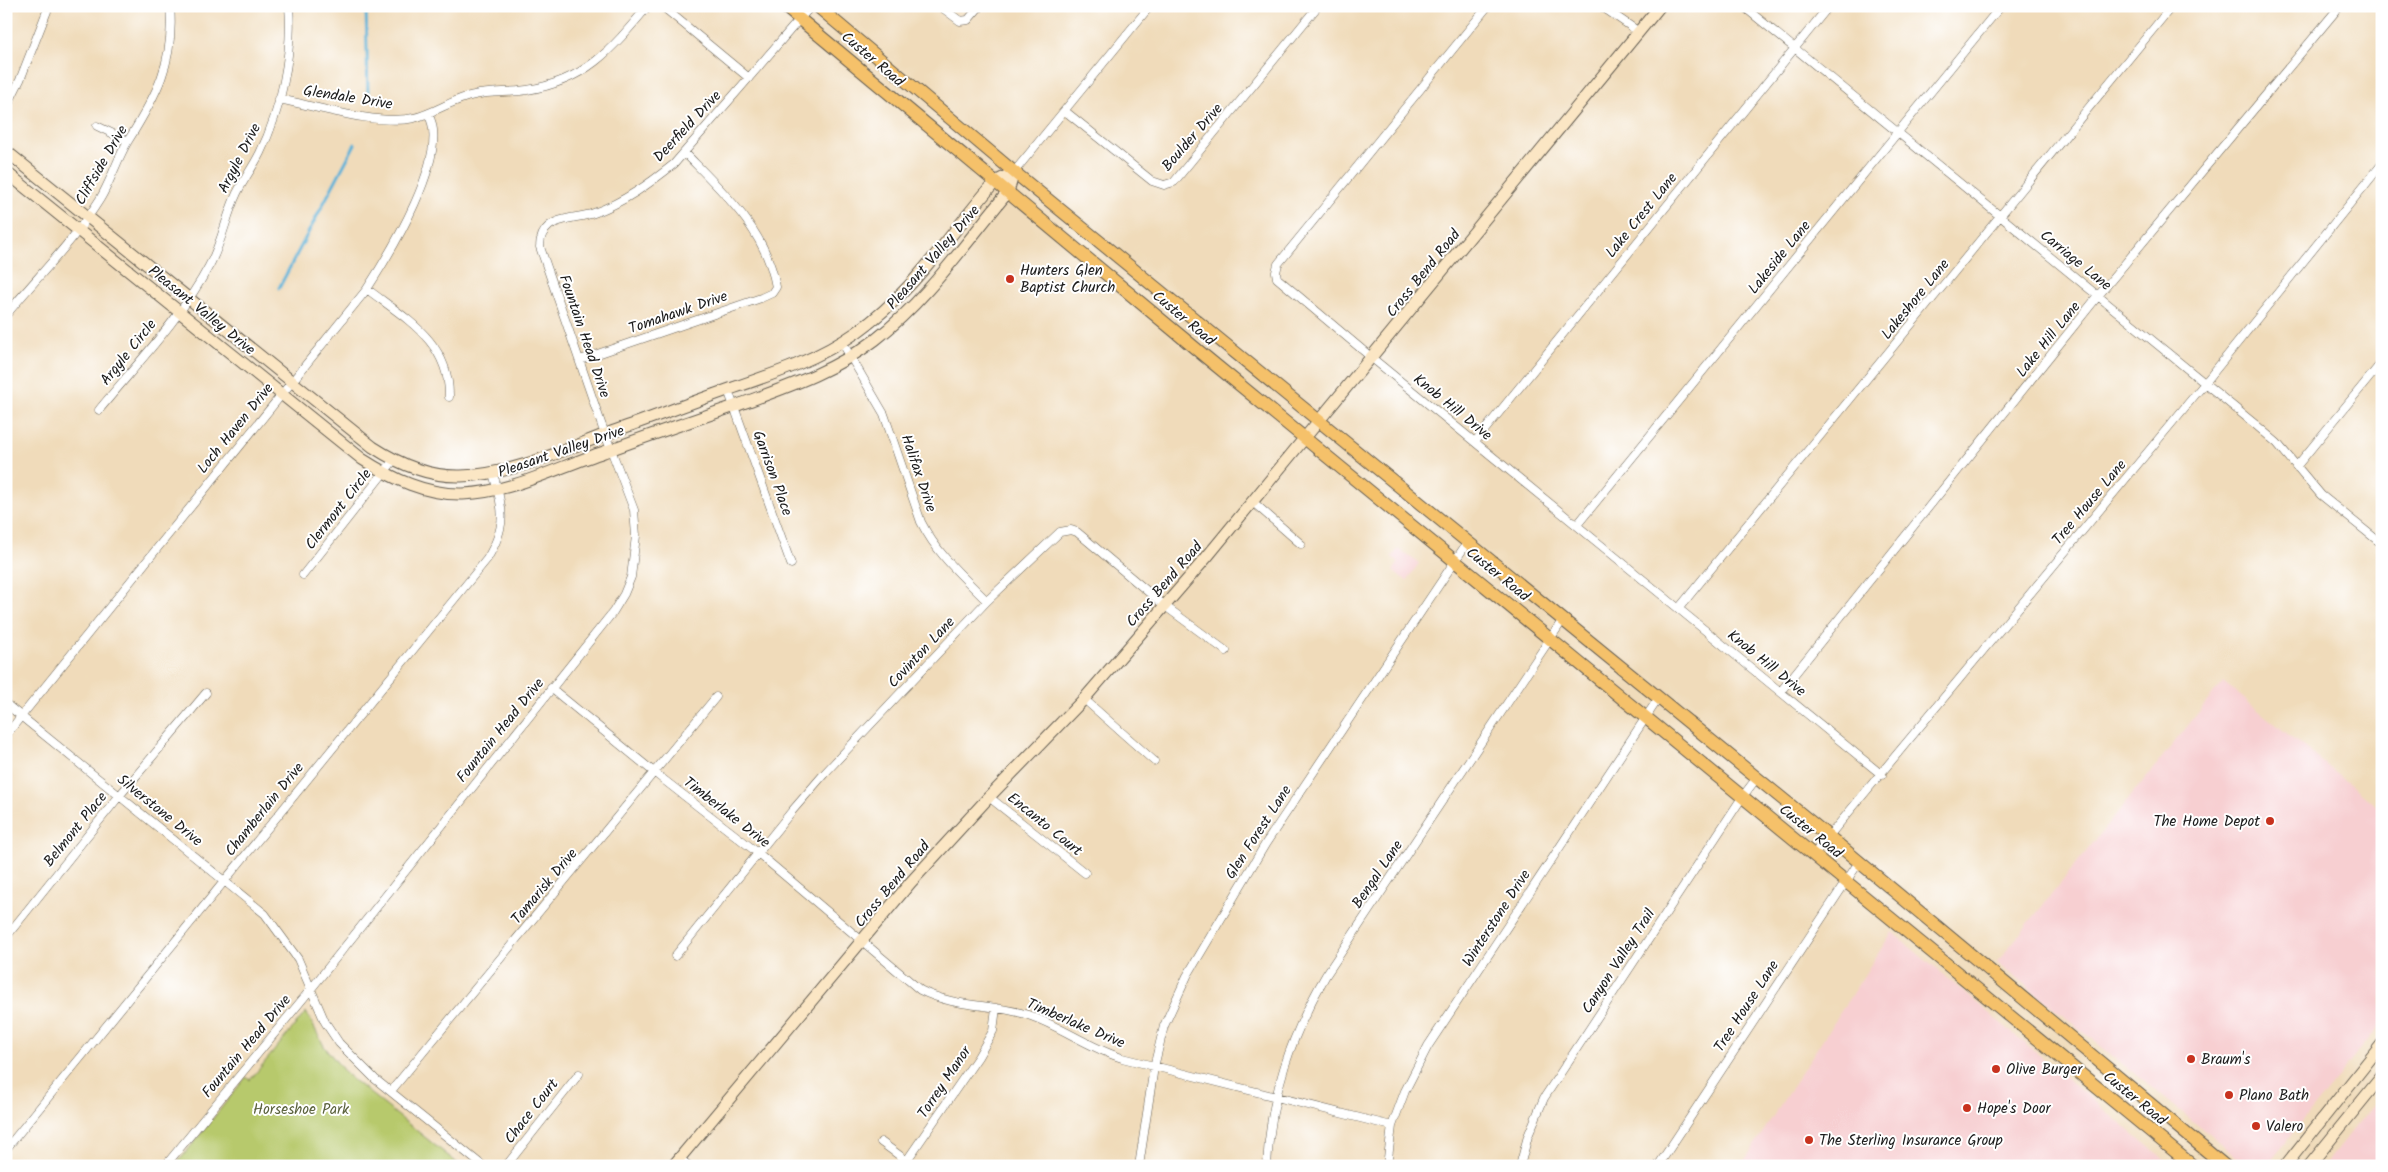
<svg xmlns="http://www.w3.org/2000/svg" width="2388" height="1172" font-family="Kalam,sans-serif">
<rect width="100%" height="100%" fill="#fff"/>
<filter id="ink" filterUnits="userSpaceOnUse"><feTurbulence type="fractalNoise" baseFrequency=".02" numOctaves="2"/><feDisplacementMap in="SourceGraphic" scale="10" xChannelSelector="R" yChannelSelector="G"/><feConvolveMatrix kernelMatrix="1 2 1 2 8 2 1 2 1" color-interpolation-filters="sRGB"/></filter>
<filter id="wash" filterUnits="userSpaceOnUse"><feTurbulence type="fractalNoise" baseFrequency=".0096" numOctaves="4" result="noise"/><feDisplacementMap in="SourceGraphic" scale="20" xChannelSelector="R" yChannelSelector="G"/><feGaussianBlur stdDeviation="1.12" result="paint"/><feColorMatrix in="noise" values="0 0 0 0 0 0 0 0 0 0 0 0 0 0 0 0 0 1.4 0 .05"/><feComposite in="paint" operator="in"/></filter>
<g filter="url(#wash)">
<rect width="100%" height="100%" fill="#f0dbba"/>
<!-- built -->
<path fill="#f7cfd1" d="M1398,549L1419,563L1407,581L1393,571L1399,562L1392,557Z
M2223,682L2382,810V1023L2266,1166H2248L1997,962Z
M1892,932L2057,1070L2172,1166H1741Z
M2382,1093V1166H2324Z"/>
<!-- green -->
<path fill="#b7c96c" stroke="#6a7244" d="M306,1012L324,1046L347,1075L461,1166H175L246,1077L250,1080Z"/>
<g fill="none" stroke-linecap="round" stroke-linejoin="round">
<!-- stream -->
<path stroke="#5bb2d8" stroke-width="3" d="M366,6L368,96
M279,288L355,144"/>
</g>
</g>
<g filter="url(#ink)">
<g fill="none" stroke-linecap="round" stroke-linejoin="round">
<!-- street casing -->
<g stroke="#665f53" stroke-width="9">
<path id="street" d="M662,6L749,78
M940,6L960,21L968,20L980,6
M1488,6L1278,264L1276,272L1277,278L1372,358L1882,775
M1601,6L1639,32
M1743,6L2256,425L2277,443L2321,495L2382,544
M279,99C315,106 378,126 414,118C435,113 453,99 474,95C492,91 509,93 527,90C586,81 612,49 648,6
M6,108L20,80L49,6
M1065,111L1152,181L1164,185L1174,182L1318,6
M97,126L128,141
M1014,172L1150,6
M367,289C406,319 450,342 449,397
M6,315C37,277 74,241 100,199C111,181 117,159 128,141C156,96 175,62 170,6
M842,342L884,414L921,522C937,554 962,576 987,601
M580,360L761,298L772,293L776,287C766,230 724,193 685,153
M728,390L791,564
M99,410C135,366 182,317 209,266C222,243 226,216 237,193C244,179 253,167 260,153C281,110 293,54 289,6
M1475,442L1829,6
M2296,467L2382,362
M1254,503L1301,544
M1577,525L2001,6
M303,575L393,461
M1679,608L2172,6
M551,688L655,773L758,853L920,990C955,1008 991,1003 1028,1015C1061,1026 1089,1048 1122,1058L1392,1126
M1781,691L2098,296L2340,6
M1084,699L1154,761
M6,704L265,914L298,959L325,1022L339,1043L375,1079L483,1166
M6,735L367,289C389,255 452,153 428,114
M989,797L1085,873
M1814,854L2205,383L2382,164
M6,937L120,795L206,693
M675,956L792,811L824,774L987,601L1060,532L1071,530L1077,532L1165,606L1226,651
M391,1091L716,697
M881,1142L907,1161
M6,1149L487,559C508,524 503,510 493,473
M679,1158L689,1166
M165,1166L311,989L613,612L624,594L631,577L636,536L634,510L602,426L540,247C540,238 542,232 549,226C560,217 581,218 594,213C624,202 649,184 674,164L811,6
M506,1166L579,1074
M903,1166L978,1057L993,1031L996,1008
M1139,1166L1154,1067L1164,1026L1187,976L1266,843L1467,543
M1267,1166C1270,1096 1291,1035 1326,975L1562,621
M1387,1166L1392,1126L1405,1091L1428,1046L1658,699
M1520,1166L1528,1136L1544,1098L1743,796L1756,779
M1658,1166L1859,862"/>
</g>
<!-- secondary casing -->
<g stroke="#665f53" stroke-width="13">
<path id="secondary" d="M6,151L373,447C399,464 429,477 461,476C515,475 569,447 620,429C656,416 693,402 730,389C774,374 819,359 857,332C913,293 951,232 995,182L1014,172
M6,172L362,459C393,479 426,495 463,494C513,492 558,467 604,452C647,436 691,421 735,406C784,388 833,372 875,340C927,300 966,242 1008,192L1014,172
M673,1166L911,882L989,797L1084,699L1206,558L1660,6
M2285,1166L2382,1044
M2309,1166L2382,1076"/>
</g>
<!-- primary casing -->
<g stroke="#665f53" stroke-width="14">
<path id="primary" d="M784,6L1207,358L2193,1166
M817,6L1014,172L1828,836L2225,1166"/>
</g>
<!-- street -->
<use href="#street" stroke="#fff" stroke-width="8"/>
<!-- secondary -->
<use href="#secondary" stroke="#fbe6c4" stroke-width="11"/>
<!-- primary -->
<use href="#primary" stroke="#f5c16b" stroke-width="12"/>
</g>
</g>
<!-- markers -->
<g fill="#c8321e" stroke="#fff" stroke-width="2">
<circle cx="1010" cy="279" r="5"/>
<circle cx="2270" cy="821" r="5"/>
<circle cx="2191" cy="1059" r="5"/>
<circle cx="1996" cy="1069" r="5"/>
<circle cx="2229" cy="1095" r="5"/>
<circle cx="1967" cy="1108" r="5"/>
<circle cx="2256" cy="1126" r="5"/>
<circle cx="1809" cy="1140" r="5"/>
</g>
<g text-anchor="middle" stroke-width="4" stroke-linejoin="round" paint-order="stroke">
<!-- street labels -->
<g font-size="15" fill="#1c1c1c" stroke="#fff">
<text transform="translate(873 59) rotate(40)" y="5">Custer Road</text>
<text transform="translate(348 97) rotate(9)" y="5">Glendale Drive</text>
<text transform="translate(687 126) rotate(-47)" y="5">Deerfield Drive</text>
<text transform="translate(1192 137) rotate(-49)" y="5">Boulder Drive</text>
<text transform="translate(239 158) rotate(-63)" y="5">Argyle Drive</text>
<text transform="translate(101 165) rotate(-60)" y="5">Cliffside Drive</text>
<text transform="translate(1641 215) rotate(-51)" y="5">Lake Crest Lane</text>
<text transform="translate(933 257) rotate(-49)" y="5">Pleasant Valley Drive</text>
<text transform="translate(1779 257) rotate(-51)" y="5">Lakeside Lane</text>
<text transform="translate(2076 260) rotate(39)" y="5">Carriage Lane</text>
<text transform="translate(1423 273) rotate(-51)" y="5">Cross Bend Road</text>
<text transform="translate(1915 299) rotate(-51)" y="5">Lakeshore Lane</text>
<text transform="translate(202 310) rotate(39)" y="5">Pleasant Valley Drive</text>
<text transform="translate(678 312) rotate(-19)" y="5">Tomahawk Drive</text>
<text transform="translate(1184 318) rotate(40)" y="5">Custer Road</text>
<text transform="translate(585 336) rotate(71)" y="5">Fountain Head Drive</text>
<text transform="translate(2048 339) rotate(-51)" y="5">Lake Hill Lane</text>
<text transform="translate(128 352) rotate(-51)" y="5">Argyle Circle</text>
<text transform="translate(1453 407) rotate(39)" y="5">Knob Hill Drive</text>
<text transform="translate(235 428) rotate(-51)" y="5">Loch Haven Drive</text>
<text transform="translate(561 451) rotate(-19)" y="5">Pleasant Valley Drive</text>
<text transform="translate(773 473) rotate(70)" y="5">Garrison Place</text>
<text transform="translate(919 473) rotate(71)" y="5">Halifax Drive</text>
<text transform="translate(2089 502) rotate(-50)" y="5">Tree House Lane</text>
<text transform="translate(338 509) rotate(-52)" y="5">Clermont Circle</text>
<text transform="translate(1498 574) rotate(39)" y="5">Custer Road</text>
<text transform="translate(1164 584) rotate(-49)" y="5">Cross Bend Road</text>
<text transform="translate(921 652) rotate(-47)" y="5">Covinton Lane</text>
<text transform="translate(1767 663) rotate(39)" y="5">Knob Hill Drive</text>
<text transform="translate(500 730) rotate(-51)" y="5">Fountain Head Drive</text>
<text transform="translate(264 809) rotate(-51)" y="5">Chamberlain Drive</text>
<text transform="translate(160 810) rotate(39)" y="5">Silverstone Drive</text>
<text transform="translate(727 812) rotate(38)" y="5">Timberlake Drive</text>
<text transform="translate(1045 824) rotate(39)" y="5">Encanto Court</text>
<text transform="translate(75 829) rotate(-51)" y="5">Belmont Place</text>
<text transform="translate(1811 831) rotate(39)" y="5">Custer Road</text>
<text transform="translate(1258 832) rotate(-57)" y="5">Glen Forest Lane</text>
<text transform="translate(1377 874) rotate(-56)" y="5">Bengal Lane</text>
<text transform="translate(892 884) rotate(-50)" y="5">Cross Bend Road</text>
<text transform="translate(544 886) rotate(-50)" y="5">Tamarisk Drive</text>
<text transform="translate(1496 918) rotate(-57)" y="5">Winterstone Drive</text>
<text transform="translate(1618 961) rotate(-57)" y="5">Canyon Valley Trail</text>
<text transform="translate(1746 1006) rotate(-57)" y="5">Tree House Lane</text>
<text transform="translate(1076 1023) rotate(23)" y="5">Timberlake Drive</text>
<text transform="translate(246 1046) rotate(-50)" y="5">Fountain Head Drive</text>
<text transform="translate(944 1082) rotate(-56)" y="5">Torrey Manor</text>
<text transform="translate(2135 1098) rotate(39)" y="5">Custer Road</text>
<text transform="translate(531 1111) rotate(-52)" y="5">Chace Court</text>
</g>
<!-- poi labels -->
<g font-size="15" fill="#1c1c1c" stroke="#fff" text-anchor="start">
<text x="1020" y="275">Hunters Glen<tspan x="1020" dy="17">Baptist Church</tspan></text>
<text x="2260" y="826" text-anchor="end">The Home Depot</text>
<text x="2201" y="1064">Braum's</text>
<text x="2006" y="1074">Olive Burger</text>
<text x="2239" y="1100">Plano Bath</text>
<text x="1977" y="1113">Hope's Door</text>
<text x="2266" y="1131">Valero</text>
<text x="1819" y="1145">The Sterling Insurance Group</text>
</g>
<!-- park labels -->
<g font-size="15" fill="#5a613c" stroke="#fff">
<text x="301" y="1114">Horseshoe Park</text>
</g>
</g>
<!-- margin -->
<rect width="2388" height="1172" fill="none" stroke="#fff" stroke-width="25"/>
</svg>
